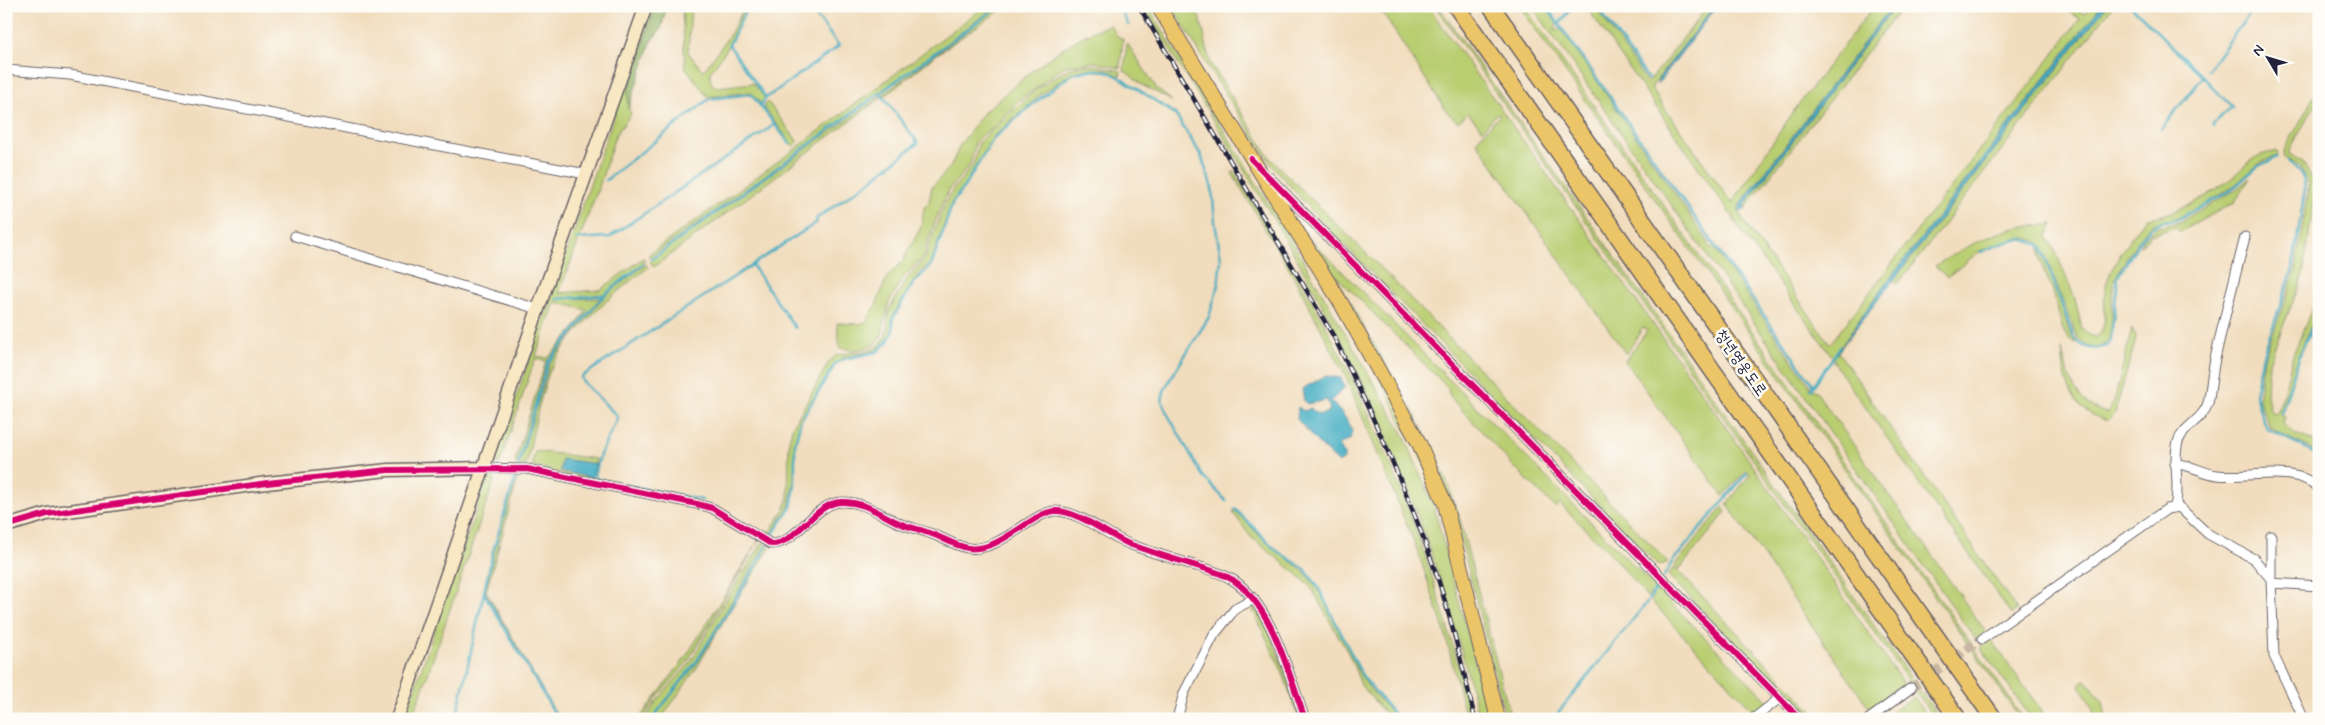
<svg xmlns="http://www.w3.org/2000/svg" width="2325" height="725" font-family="Mynerve,'Poor Story',sans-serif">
<rect width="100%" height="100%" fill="#fdfcf7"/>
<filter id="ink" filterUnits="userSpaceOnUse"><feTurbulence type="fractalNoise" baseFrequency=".02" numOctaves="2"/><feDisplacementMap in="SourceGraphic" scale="10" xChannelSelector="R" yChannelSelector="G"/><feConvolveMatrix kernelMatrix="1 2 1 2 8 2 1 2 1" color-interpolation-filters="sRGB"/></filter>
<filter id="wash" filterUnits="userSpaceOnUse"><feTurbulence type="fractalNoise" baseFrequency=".0096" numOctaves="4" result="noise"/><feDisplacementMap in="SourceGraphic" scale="20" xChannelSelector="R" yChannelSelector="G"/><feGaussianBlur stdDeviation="1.12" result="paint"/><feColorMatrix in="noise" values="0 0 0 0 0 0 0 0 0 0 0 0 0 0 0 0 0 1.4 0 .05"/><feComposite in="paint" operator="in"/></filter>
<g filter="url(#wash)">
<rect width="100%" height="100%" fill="#f1ddbd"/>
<!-- green -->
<path fill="#b9cd71" stroke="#6e7856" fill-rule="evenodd" d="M652,6H656C649,29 619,94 631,114L615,136L601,181L559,293L600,290L643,258L645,261L604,294L555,299L600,298L547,362L517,465L515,461L546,361L535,359L500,463H496L494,461ZM555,302L587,310L574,329L548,358L536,356Z
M682,6H691L688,52L702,70L705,69L731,33L745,6H747L727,49L711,71L710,78L712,84L717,87L753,83L765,98L761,104L751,92L708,97L685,67Z
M985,6H996L880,93L649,258V254L798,147Z
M1000,6H1006L936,55L885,96L883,94Z
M1143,6H1148L1296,248L1404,435L1434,507L1490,719H1479C1447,585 1401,458 1338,335C1280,222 1209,115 1143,6Z
M1172,6H1194L1201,21L1210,62L1270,158L1375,262L1668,562L1659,566L1317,217L1271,164L1207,65Z
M1384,6H1428L1740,447L1907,689L1896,697L1870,708L1868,706L1727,504L1750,475L1747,470L1723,496L1625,361L1647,331L1643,327L1640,330V334L1626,354L1476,141L1500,115L1497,113L1483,130L1468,113L1458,122L1447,112L1382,12Z
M1435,6H1438L1940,719H1935Z
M1519,6H1524L2024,719H2021Z
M1532,6H1545L1557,24L1554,31L1560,28L1563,32L1709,243V247L1714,248L1810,386V389L1815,390L1986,632L1976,640Z
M1586,6H1595L1647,82H1649L1708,6H1714L1652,86V90L1732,203L1793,112L1874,6H1892L1740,205L1739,210L1743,220L1830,344L2080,19L2062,6H2073L2084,14L2090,6H2101L1871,303L1837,354L1839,353L2017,610L2011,614L1834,363V359L1734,221L1733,215H1731Z
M1895,6H1903L1744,210L1745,204Z
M2106,6H2113L1898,284L1893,281Z
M1110,25L1117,36L1123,39L1120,68L1093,62L1065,66L1017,102L990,130L982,135L976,141L970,165L950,188L943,202L927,242L925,255L903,278L889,302L882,335L874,345L862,349L852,350L840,348L837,323L860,324L867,321L876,305L887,277L902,262L921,227L924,208L929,202L932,187L951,166L960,145L985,111C1022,80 1064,39 1110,25Z
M1127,43L1157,89L1172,101L1142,85L1124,70Z
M1084,65H1093L1121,71L1120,76L1107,70L1088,69L1071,73L1040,95L993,137L964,187L952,202L931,263L921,271L901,302L892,318V331L886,341L877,350L843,358L836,362L800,420L795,444L794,481L789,507L768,539L765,538L784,510L788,500L789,440L792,428L829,362L836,355L865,351L878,346L886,335L889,310L906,280L927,255L930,241L946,201L953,189L973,165L979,142L1035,90L1067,69Z
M2319,87V98L2288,153L2302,161L2316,185L2303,276L2269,362L2267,395L2270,410L2275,414L2283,397L2293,355L2319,292V306L2300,352L2280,415L2285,417L2283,424L2295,434L2319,443V452L2282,435L2270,427L2258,399L2264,358L2295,274L2309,184L2299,166L2283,157L2284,151Z
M880,96L881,98L654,267L650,261Z
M768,102L798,142L793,146L763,106Z
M2277,151L2278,156C2254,161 2248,178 2228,190C2212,199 2195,211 2178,218C2170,222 2161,220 2152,225C2143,231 2115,274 2113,286C2111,302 2113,319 2110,336C2108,346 2099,348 2089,347L2077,338L2042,246L2035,240L2026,238L2015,239L1980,251L1947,277L1935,266C1961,249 1994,231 2025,226C2034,225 2043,226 2053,224L2047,236L2058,257L2075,299L2082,329L2089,335L2097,337C2110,325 2102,301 2106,285C2113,261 2131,238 2146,218C2167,218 2209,196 2226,183C2236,175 2247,161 2258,156C2264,153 2271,153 2277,151Z
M1234,171C1267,227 1303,282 1333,340C1394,459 1442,588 1471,719H1466L1445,633L1418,552L1346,377L1296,281L1232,173Z
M2250,178L2235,202L2180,232L2176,227L2150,235L2140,247L2143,239L2157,227L2177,223L2234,191Z
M1310,239L1771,704L1750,719H1742L1753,710L1651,601L1653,595L1650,593L1648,598L1609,552L1559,503L1556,508L1515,468L1451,398L1447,387L1332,272L1416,416L1444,474L1459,516L1511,719H1506L1459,532L1312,248Z
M2040,248L2062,305L2068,329L2076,343L2069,340L2062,327L2054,294L2040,261Z
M646,264L648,268C616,290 564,337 549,373C538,402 533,436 526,466L519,465L550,362L605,296Z
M2132,328L2136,339L2115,413L2108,421C2071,411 2064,383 2062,349C2068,377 2075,405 2107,413L2114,402Z
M535,451L596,459V464L562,459L560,470L592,478L597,481L580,479L532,465Z
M518,471H520L486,591L556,714L485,592L494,551Z
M497,472L419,700L410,719H404L488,476L490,473Z
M1723,507L1726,512L1679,570L1675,565Z
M1234,510L1267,543L1305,572L1317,588L1351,653L1357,669L1370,689L1397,719H1390L1362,687L1349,655L1312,589L1297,574L1251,537L1233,513Z
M759,540L688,661L655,700L643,719H639L685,658Z
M763,542L766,544L697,660L651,719H646L656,702L690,663L723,605Z
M769,545L771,547L727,615L698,666L661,719H653L698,662Z
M1674,567L1820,719H1808L1668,575Z
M1255,604L1264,618L1303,719H1299L1282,671L1251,606Z
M1991,639L2047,719H2032L1980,647Z
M2086,680L2103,701L2106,719H2094L2093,709L2080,685L2083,681Z
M1914,697L1930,719H1881Z"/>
<!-- forest -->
<path fill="#92b063" stroke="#5a694f" d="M656,6H667L661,29L652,40L628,109V89Z"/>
<!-- water -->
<path fill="#42acc2" stroke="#32677e" d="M1714,6H1717L1657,85L1658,79Z
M1892,6H1895L1745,204L1744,210L1739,211L1740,205Z
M2101,6H2106L1836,354L1871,303Z
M1325,376L1341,378L1345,387L1331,401C1337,409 1359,428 1350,439C1347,441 1342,443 1339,445L1344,454V459L1339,463L1314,439L1297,419L1298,407L1304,411L1311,408C1316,416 1323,416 1330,410L1327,400L1307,404L1304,401L1302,389Z
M562,459L596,464L592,478L560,471Z"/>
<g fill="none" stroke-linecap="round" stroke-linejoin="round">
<!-- stream -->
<path stroke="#42acc2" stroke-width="2.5" d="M748,6L729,45L766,98
M1119,6L1128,25
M1546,6L1813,385
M1597,6L1648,79
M2131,6L2203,77L2161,129
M1559,25L1572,6
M2208,70L2255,6
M2203,77L2232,107L2213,123V126
M760,106L766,98L839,46L809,6
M2288,161C2298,169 2305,175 2305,189L2292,273L2263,355L2255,395L2263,420L2268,429L2319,455
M606,180L709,99L751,94L790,144
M576,239L610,237L774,125
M1981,252C1999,245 2024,231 2041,247L2074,338C2084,349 2094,351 2108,345L2111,339L2118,276L2141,239L2152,227L2164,221L2176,220L2230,191L2257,167L2277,157
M652,259L999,6
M753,266L795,328
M557,299L604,295L643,264
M2309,335L2319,338
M1811,389L1840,347
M2281,414L2301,352L2319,311
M518,465L548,362L604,295
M702,500L597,479L595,476L600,455L618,417L583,382L581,377L816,223L817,218L866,184L918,143L881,94
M1235,509L1277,551L1305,569L1318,587L1363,677L1398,719
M769,540L791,507L795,486V444L801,420L836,363L844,359L877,352L888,341L893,332V318L913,284L932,264L953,202L964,187L994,138L1033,104L1072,74L1089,70L1107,71L1121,78L1175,114L1201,155L1212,188L1215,222L1221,259L1218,287L1209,317L1169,381L1164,391L1162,401L1167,413L1202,475L1226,501
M1664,576L1672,562L1747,473
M484,593L558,719
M456,719L493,551L517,472
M652,719L697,661L757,564L767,545
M1553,719L1648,601L1661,580"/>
</g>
</g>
<g filter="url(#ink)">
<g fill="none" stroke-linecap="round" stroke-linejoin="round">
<!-- street-tunnel -->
<path stroke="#c8b8a3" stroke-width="9" stroke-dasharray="9 4.5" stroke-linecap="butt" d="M1911,688L1982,639"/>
<!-- street casing -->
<g stroke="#6a6368" stroke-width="11">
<path id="street" d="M6,70L70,75L586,174
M1269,177L1800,719
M295,236L538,309
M2175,464C2190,464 2202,473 2217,475C2249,479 2294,464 2319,488
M485,468L527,469L697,504L712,508L771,544C796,545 814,503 841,502C863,501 878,513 897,522C907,527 919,529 929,533C942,537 955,546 968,548C1000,553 1034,510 1057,511C1079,512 1108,535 1129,544C1148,551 1167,557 1187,563C1202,568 1219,571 1233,580C1273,606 1289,676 1305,719
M2175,506C2181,486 2172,463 2178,442C2183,426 2203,420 2208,403C2211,389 2212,373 2215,359C2224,318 2235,277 2245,237
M2271,579V536
M2271,583L2319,586
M1982,639L2167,509L2179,507L2208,534L2254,559L2271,579L2274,656L2304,719
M1177,719L1184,693L1214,635L1235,609L1254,599
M1753,719L1780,698
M1869,719L1911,688"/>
</g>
<!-- secondary casing -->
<g stroke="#6a6368" stroke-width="15">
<path id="secondary" d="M6,526L47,514L267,483L388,470L485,468
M397,719L538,309L646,6"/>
</g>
<!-- primary casing -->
<g stroke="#6a6368" stroke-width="16">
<path id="primary" d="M1158,6L1341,303L1419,443L1445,504L1498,719"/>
</g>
<!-- highway casing -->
<g stroke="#6a6368" stroke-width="19">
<path id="highway" d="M1456,6L1958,719
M1491,6L1994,719"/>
</g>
<!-- street -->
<use href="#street" stroke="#fff" stroke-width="9"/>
<!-- secondary -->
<use href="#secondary" stroke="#f8e8c3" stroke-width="12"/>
<!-- primary -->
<use href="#primary" stroke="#edc569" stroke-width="14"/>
<!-- highway -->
<use href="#highway" stroke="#edc569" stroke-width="16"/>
<!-- rail casing -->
<g stroke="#22223b" stroke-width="4.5">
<path id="rail" d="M1139,6L1334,337C1373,416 1410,496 1438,579C1453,624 1464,672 1475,719"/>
</g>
<!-- rail -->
<use href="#rail" stroke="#fdfcf7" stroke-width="2.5" stroke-dasharray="8" stroke-linecap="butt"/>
<!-- cycleway casing -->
<g stroke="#fdfcf7" stroke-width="9">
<path id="cycleway" d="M1251,159L1800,719
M6,526L47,514L267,483L388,470L527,469L697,504L712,508L771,544C796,545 814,503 841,502C863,501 878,513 897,522C907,527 919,529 929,533C942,537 955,546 968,548C1000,553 1034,510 1057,511C1079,512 1108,535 1129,544C1148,551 1167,557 1187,563C1202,568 1219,571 1233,580C1273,606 1289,676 1305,719"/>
</g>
<!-- cycleway -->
<use href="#cycleway" stroke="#d6006c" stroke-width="6"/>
</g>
</g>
<g text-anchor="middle" stroke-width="5" stroke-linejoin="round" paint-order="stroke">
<!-- street labels -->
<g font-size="16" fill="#22223b" stroke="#fdfcf7">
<text transform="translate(1742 362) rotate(55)" y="6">청년영웅도로</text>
</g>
</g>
<!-- margin -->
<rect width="2325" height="725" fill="none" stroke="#fdfcf7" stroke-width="25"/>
<!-- north arrow -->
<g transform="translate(2268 58) rotate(308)" stroke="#fdfcf7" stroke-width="4" paint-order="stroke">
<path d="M0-4L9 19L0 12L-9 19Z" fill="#22223b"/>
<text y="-8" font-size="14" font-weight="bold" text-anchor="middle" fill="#22223b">N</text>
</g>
</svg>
